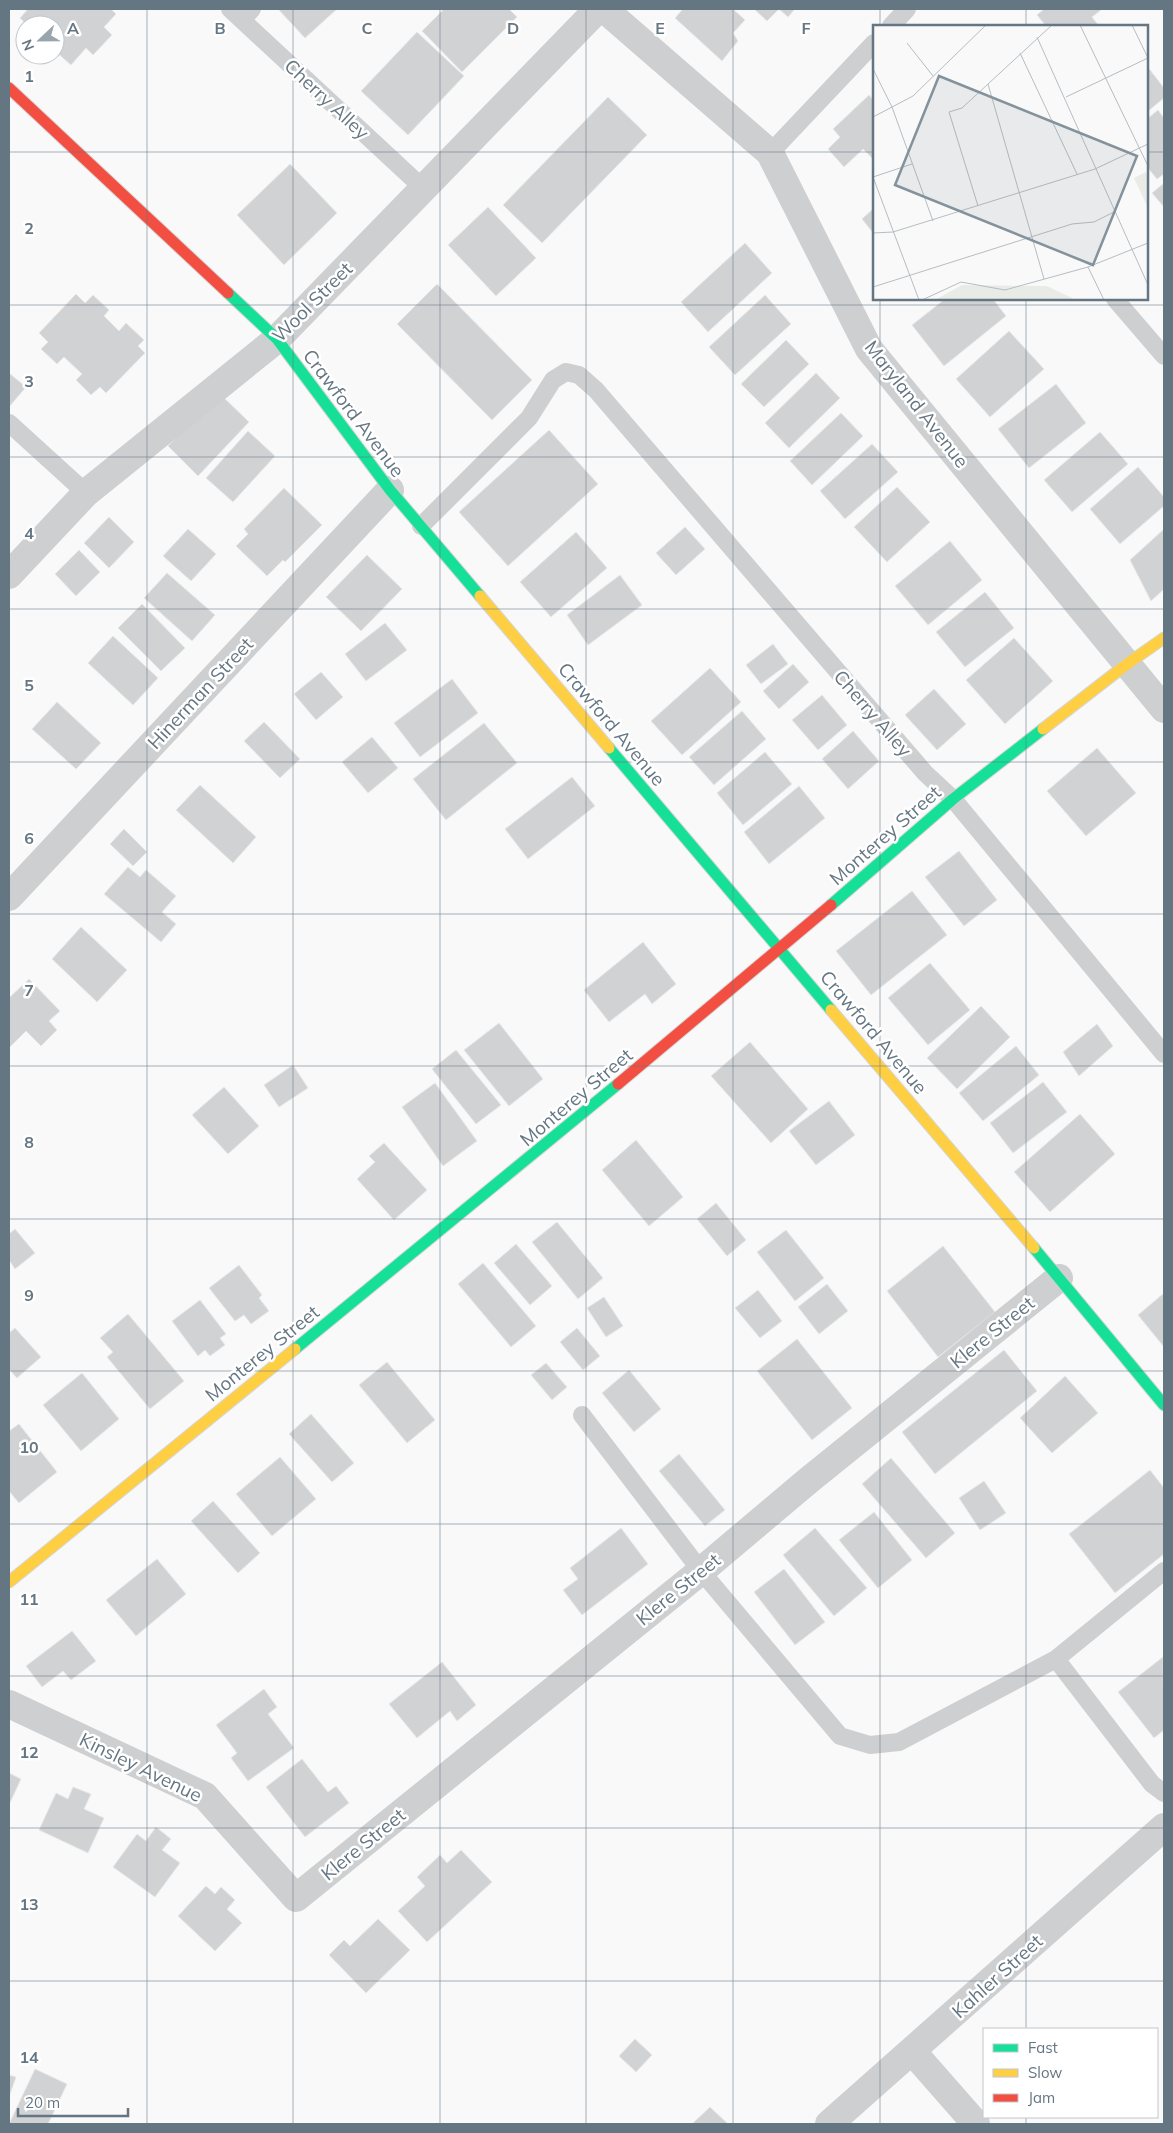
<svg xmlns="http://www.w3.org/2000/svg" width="1173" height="2133" font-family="Mulish,sans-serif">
<rect width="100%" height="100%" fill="#f9f9f9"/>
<!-- building -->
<path fill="#d0d2d3" stroke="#e8e8e8" d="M28,9H111L116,14L104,27L112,35L93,55L86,48L71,65L55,51V25H27L20,18Z
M278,9H337L305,38Z
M444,9H509L517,17L462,72L422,31Z
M683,9H733L745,20L733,33L738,41L722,61L675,18Z
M754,9H779L767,21Z
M779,9H795L788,17Z
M1044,9H1099L1101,10L1092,17L1099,26H1046L1037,15Z
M417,32L464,76L408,135L361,91Z
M1147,66L1164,88V98L1147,112Z
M869,95L874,101V160L863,149L844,167L828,149L840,137L833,129Z
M608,97L647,135L542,243L503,205Z
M1158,110L1164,118V174L1157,179L1147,167V119Z
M290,164L337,213L284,265L237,215Z
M1164,183V207L1152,193Z
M488,207L536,258L496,296L448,245Z
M874,208V234L862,219Z
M745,243L772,273L708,332L681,302Z
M437,284L532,380L492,420L397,324Z
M76,294L85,303L93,295L109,310L104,316L119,331L126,323L144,340L138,346L145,353L106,393L100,387L91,395L76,380L82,374L64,357L57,364L41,349L48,342L39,333Z
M765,295L791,324L735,375L709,347Z
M945,299H993L1006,316L944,366L912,325Z
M1009,331L1044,369L990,417L956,379Z
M786,340L809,364L764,407L741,384Z
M9,373L26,387L9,407Z
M816,373L840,398L789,448L765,423Z
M1056,384L1086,423L1029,468L998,429Z
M219,393L249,422L198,476L168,446Z
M841,413L863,436L812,485L790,461Z
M549,430L598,484L508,566L459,512Z
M248,431L275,456L233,502L206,478Z
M1100,432L1128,464L1072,512L1044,480Z
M872,444L898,472L845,519L820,491Z
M1138,467L1164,497V506L1120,544L1090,509Z
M897,487L930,522L887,562L854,527Z
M284,488L322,525L285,562L283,560L267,576L236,546L248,534L244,529Z
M109,517L134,542L109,568L84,543Z
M685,527L705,549L676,575L656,553Z
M188,529L216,554L191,581L163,556Z
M1164,529V589L1151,601L1130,560Z
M576,532L607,568L551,617L520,582Z
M950,541L982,580L928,625L895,586Z
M79,550L100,572L76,596L55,574Z
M367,555L402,589L361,631L326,597Z
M167,573L215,615L192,641L144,598Z
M620,575L642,605L588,645L567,615Z
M985,592L1014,628L965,667L936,632Z
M142,604L185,648L161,671L118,628Z
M385,623L407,650L366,681L345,654Z
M113,636L158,678L133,705L88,663Z
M1014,638L1053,681L1005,724L966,680Z
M773,644L788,664L761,684L746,665Z
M793,664L809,682L779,709L763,691Z
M710,668L741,702L682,755L651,721Z
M321,672L343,697L316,720L294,694Z
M452,679L478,713L420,757L394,723Z
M934,689L966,724L937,750L905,715Z
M822,695L847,725L818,750L792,720Z
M57,702L101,743L76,769L32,729Z
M742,711L766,739L714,785L689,757Z
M264,722L300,759L280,778L244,741Z
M484,723L517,763L446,820L413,779Z
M853,731L879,761L848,789L822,759Z
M372,737L398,768L368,793L342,762Z
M1097,748L1136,793L1086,836L1047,791Z
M765,752L792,784L743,825L717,793Z
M572,777L595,806L528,859L505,829Z
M200,785L256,837L233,863L176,810Z
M799,786L825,818L769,864L744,832Z
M124,829L147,852L133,866L110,844Z
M959,851L997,900L964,926L925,877Z
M128,867L140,877L146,870L176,896L162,912L176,924L161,942L104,894Z
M912,891L947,935L871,995L836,951Z
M81,927L127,970L97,1002L52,959Z
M643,942L676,984L652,1004L645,994L609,1022L584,990Z
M930,963L970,1010L928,1045L888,998Z
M29,979L60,1011L49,1021L57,1030L41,1046L26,1031L9,1048V998Z
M981,1006L1010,1037L957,1089L927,1058Z
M499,1023L543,1079L509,1106L464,1050Z
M1097,1024L1113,1046L1079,1076L1063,1052Z
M750,1042L808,1109L771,1143L711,1076Z
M1016,1046L1039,1075L983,1121L959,1093Z
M456,1050L501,1105L476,1124L432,1069Z
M293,1065L308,1088L279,1107L264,1085Z
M1043,1082L1067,1112L1013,1153L990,1123Z
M435,1083L477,1141L443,1166L402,1107Z
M224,1087L259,1126L228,1154L192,1115Z
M829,1101L855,1135L816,1165L789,1131Z
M1080,1114L1115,1154L1050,1212L1014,1172Z
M636,1140L683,1197L649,1226L602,1170Z
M384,1143L427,1190L394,1220L357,1179L375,1162L369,1156Z
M716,1203L746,1240L727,1256L697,1219Z
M557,1222L603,1278L578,1299L532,1242Z
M15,1229L35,1253L15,1269L9,1260V1234Z
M786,1230L824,1278L795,1301L757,1252Z
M516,1244L552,1286L530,1305L494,1263Z
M943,1246L995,1312L938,1357L887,1291Z
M483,1263L536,1326L511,1347L458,1284Z
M239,1265L262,1295L259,1298L269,1311L251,1324L244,1315L235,1321L209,1288Z
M827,1284L848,1311L819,1334L798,1307Z
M758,1290L782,1321L760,1338L735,1308Z
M1164,1293V1347L1138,1315Z
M604,1297L623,1326L606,1337L587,1308Z
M200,1300L226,1334L220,1338L225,1345L210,1356L205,1350L198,1356L172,1321Z
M128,1314L184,1381L150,1409L107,1357L113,1352L100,1338Z
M15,1328L41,1357L17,1378L9,1369V1333Z
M577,1328L600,1356L583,1370L560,1342Z
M797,1339L852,1408L812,1440L757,1371Z
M1004,1350L1037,1391L935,1474L902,1432Z
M387,1362L435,1420L407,1443L359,1385Z
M546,1363L567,1387L552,1400L531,1375Z
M629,1370L661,1409L634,1432L602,1393Z
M82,1373L119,1419L81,1451L43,1405Z
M1065,1376L1098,1413L1052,1453L1020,1418Z
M311,1414L354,1463L332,1482L289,1434Z
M19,1424L57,1472L19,1503L9,1491V1431Z
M679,1454L725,1510L705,1526L659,1471Z
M280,1457L316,1499L272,1536L236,1494Z
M891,1458L955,1533L926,1558L862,1484Z
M1150,1470L1164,1488V1554L1115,1593L1069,1534Z
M984,1481L1006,1513L980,1530L959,1498Z
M213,1501L260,1553L238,1573L191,1521Z
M874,1512L912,1560L878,1588L839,1540Z
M621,1528L648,1564L582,1615L563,1590L578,1579L570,1568Z
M815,1528L867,1588L834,1616L783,1555Z
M157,1559L186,1594L136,1636L106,1600Z
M784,1569L825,1622L795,1645L754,1592Z
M72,1631L96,1661L71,1680L63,1671L42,1687L26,1666Z
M1163,1657L1164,1730L1154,1738L1118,1692Z
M442,1662L476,1705L457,1721L450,1711L417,1738L389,1704Z
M264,1689L277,1707L268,1714L294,1748L248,1781L231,1758L237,1753L216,1725Z
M302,1759L328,1792L336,1786L349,1803L305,1837L266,1787Z
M9,1773L21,1779L9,1805Z
M73,1787L91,1794L84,1809L104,1818L88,1853L39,1830L56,1793L68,1799Z
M156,1827L171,1839L162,1850L180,1863L155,1897L113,1867L137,1834L146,1841Z
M461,1850L492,1882L427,1942L398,1911L425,1886L417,1877L440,1855L447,1863Z
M206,1886L215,1894L221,1887L235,1900L227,1909L242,1923L215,1951L178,1916Z
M378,1919L410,1950L366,1993L329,1955L344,1940L350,1946Z
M635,2039L652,2055L636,2072L619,2056Z
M35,2069L67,2084L48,2124H9Z
M9,2075L16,2077L9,2097Z
M710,2107L728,2124H692Z"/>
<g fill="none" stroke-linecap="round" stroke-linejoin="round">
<!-- fast casing -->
<g stroke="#d5d6d7" stroke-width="13">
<path id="fast" d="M228,293L277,339L390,490L480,596
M609,748L831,1010
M831,905L953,799L1043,729
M1034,1248L1164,1405
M295,1349L618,1084"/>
</g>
<!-- slow casing -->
<g stroke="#d5d6d7" stroke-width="13">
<path id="slow" d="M480,596L609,748
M1043,729L1127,664L1164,638
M831,1010L1034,1248
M9,1582L295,1349"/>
</g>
<!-- jam casing -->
<g stroke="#d5d6d7" stroke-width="13">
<path id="jam" d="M9,88L228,293
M618,1084L831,905"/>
</g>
<!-- lane -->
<path stroke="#cecfd0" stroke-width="18" d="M230,9L424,189
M242,20L252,9
M891,26L907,9
M770,153L874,43
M1115,299L1164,356
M9,423L86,493
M421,526L529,418L553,380L566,372L579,375L596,390L925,773L953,799L1164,1054
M582,1415L701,1571L840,1736L870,1745L899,1742L1056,1659L1164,1571
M1056,1659L1152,1784L1164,1793"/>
<!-- street -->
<path stroke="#cecfd0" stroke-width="28" d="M604,9L770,153L869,349L1164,709
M9,575L86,493L277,339L598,9
M9,897L390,490
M9,1704L205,1796L296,1898L701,1571L809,1480L1059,1278
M912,2051L976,2124
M829,2124L1164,1827"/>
<!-- fast -->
<use href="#fast" stroke="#16e098" stroke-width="11"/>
<!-- slow -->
<use href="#slow" stroke="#ffcf43" stroke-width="11"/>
<!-- jam -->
<use href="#jam" stroke="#f24e42" stroke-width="11"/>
</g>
<!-- grid -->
<path fill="none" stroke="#657683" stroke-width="1" stroke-opacity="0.55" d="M147,9V2124M293,9V2124M440,9V2124M586,9V2124M733,9V2124M880,9V26M1026,9V26M9,152H874M1147,152H1164M880,299V2124M1026,299V2029M9,305H1164M9,457H1164M9,609H1164M9,762H1164M9,914H1164M9,1066H1164M9,1219H1164M9,1371H1164M9,1524H1164M9,1676H1164M9,1828H1164M9,1981H1164M1026,2117V2124"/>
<g text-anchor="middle" stroke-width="5" stroke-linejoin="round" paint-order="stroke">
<!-- street labels -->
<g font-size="19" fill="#657683" stroke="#fff">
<text transform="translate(327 99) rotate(43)" y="7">Cherry Alley</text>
<text transform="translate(312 302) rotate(-45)" y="7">Wool Street</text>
<text transform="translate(917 404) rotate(52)" y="7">Maryland Avenue</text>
<text transform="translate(354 413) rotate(53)" y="7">Crawford Avenue</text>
<text transform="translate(200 693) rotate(-47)" y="7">Hinerman Street</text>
<text transform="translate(873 713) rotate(49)" y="7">Cherry Alley</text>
<text transform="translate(612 724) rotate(50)" y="7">Crawford Avenue</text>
<text transform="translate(885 835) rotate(-41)" y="7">Monterey Street</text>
<text transform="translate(874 1032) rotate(50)" y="7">Crawford Avenue</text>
<text transform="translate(576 1097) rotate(-40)" y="7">Monterey Street</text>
<text transform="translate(992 1332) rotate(-39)" y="7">Klere Street</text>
<text transform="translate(262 1353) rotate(-39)" y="7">Monterey Street</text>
<text transform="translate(678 1589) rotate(-39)" y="7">Klere Street</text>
<text transform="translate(141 1767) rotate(26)" y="7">Kinsley Avenue</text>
<text transform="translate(363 1844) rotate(-39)" y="7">Klere Street</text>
<text transform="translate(997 1976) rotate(-42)" y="7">Kahler Street</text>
</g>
</g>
<!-- overview -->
<g transform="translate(873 25)">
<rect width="275" height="275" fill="#f9f9f9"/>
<path d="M273,147L275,151V183L261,153ZM89,260L174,261L203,275H62Z" fill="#e8ebe6"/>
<path fill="none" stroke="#b5bdc3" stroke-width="1" d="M207,0L275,141M259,0L275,33M164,12L275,260M34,18L60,51M147,28L204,149M0,44L19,82L60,196M115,59L171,254M193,72L275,33M0,92L40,71L113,0M0,152L46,275M0,152L39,139M105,181L76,87L89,83L179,0M0,208L20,207L222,144L275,119M215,242L231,275M0,262L199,199L221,197L241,187M49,275L88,257L132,265L215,242L275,218"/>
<path fill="#84929c" fill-opacity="0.15" stroke="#84929c" stroke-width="2.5" d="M66,51L264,131L220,240L22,160Z"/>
<rect width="275" height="275" fill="none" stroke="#657683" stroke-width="2.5"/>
</g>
<g font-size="16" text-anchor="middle" font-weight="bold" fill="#657683" stroke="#fff" stroke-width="5" stroke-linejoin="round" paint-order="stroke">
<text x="73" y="34">A</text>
<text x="220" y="34">B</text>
<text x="367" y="34">C</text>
<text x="513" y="34">D</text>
<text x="660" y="34">E</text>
<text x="806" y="34">F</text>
<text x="29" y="82">1</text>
<text x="29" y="234">2</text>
<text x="29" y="387">3</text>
<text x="29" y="539">4</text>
<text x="29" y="691">5</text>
<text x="29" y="844">6</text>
<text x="29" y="996">7</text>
<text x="29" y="1148">8</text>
<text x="29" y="1301">9</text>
<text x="29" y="1453">10</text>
<text x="29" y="1605">11</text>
<text x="29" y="1758">12</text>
<text x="29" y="1910">13</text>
<text x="29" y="2063">14</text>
</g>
<!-- border -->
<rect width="1173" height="2133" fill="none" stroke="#657683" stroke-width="20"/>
<!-- legend -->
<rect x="983" y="2028" width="175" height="90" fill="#ffffff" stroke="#c1c8cd"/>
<rect x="993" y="2044" width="25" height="8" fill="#16e098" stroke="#c1c8cd"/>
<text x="1028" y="2053" font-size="15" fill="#657683">Fast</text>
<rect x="993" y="2069" width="25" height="8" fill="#ffcf43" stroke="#c1c8cd"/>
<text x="1028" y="2078" font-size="15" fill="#657683">Slow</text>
<rect x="993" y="2094" width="25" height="8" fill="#f24e42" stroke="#c1c8cd"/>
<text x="1028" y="2103" font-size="15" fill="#657683">Jam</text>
<!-- north arrow -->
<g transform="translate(40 40) rotate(248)"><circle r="24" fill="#ffffff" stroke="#c1c8cd"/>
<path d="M0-4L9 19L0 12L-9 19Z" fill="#99a4ac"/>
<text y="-8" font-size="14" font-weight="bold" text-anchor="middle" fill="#657683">N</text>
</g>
<!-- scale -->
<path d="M18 2108v8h110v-8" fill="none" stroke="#657683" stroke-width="2.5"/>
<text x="25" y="2108" font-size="15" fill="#657683" stroke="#ffffff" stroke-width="4" paint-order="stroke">20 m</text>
</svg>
